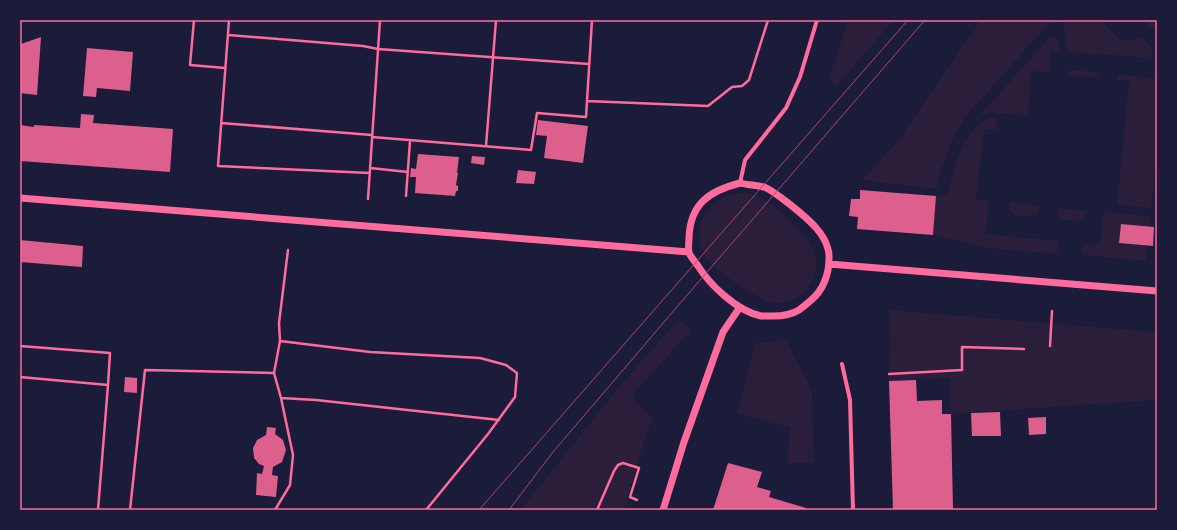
<svg xmlns="http://www.w3.org/2000/svg" width="1177" height="530" font-family="Montserrat,sans-serif">
<rect width="100%" height="100%" fill="#1b1b3a"/>
<!-- green -->
<path fill="#2a1e3b" d="M848,20H894L837,85L829,81Z
M981,20H1052L966,116L952,141L940,172L937,189L862,180L898,141Z
M1068,20H1100L1121,41L1142,38L1152,48V58L1067,52L1064,25Z
M1144,20H1157V33Z
M1051,36L1056,37L1059,41V52H1050V73L1032,71L1027,116L991,112L979,116Z
M1069,70L1097,72V78L1069,75Z
M1117,74L1157,79V147L1151,208L1117,205L1129,81L1117,80Z
M989,118L997,119L996,130L984,129L976,199L989,201L986,234L1059,241L1057,254L986,248L933,235L936,196L948,194C953,171 964,126 989,118Z
M744,193C752,194 758,196 764,199C774,205 802,231 809,241C812,245 814,249 815,254C823,283 795,310 767,301C750,295 728,277 713,266C684,238 704,193 744,193Z
M1010,202L1039,206L1038,214L1032,217L1014,215L1009,209Z
M1057,208L1085,210L1084,216L1079,221L1061,219L1057,214Z
M1103,212L1150,216L1149,227L1121,224L1119,243L1147,246L1146,261L1081,255V248L1085,244C1090,245 1094,246 1098,243C1103,239 1103,218 1103,212Z
M890,310L1157,332V400L951,414L949,378L889,381Z
M679,319L690,329V331L631,397L653,418L647,432L624,510H520L619,387Z
M786,340L812,390L814,463H788L789,427L737,414L755,343Z"/>
<!-- building -->
<path fill="#dd5f8e" d="M41,37L37,95L20,93L21,44Z
M87,48L133,52L130,91L97,88L96,97L83,96Z
M81,114L94,115L93,123L173,129L170,172L20,161V125L34,127V125L80,128Z
M538,120L588,126L583,163L544,158L547,136L536,135Z
M418,154L459,157L457,173H458L456,185L458,186V191H456L455,196L415,193L416,177H410L411,168L416,169Z
M472,156L485,157L484,165L471,163Z
M518,170L536,172L534,184L516,183Z
M860,190L936,196L933,235L857,229L858,217L849,216L851,199H860Z
M1121,224L1154,227L1153,246L1119,243Z
M20,240L83,246L82,267L20,262Z
M125,377L137,378V393L124,392Z
M916,380L917,401L942,400V414H951L953,510H893L889,381Z
M1000,412L1001,436H972L971,413Z
M1046,417V434L1029,435L1028,418Z
M267,427L276,428L275,434L283,440L286,450L282,462L273,467L272,475L278,476L276,497L256,495L257,473L262,474L264,466L259,464L254,458L253,448L257,440L266,435Z
M728,463L762,472L757,487L771,491L769,497L806,508L805,510H713Z"/>
<g fill="none" stroke-linecap="round" stroke-linejoin="round">
<!-- path -->
<path stroke="#ff6b9d" stroke-width="2.5" d="M194,20L190,65L225,68
M229,20L218,166L370,173
M228,35L363,46L378,49L589,64
M587,101L592,20
M221,123L372,135
M372,137L531,150L537,113L586,117L587,101L708,106L732,87L742,86L749,80L768,20
M486,146L496,20
M370,168L408,172
M406,196L410,141
M368,199L380,20
M280,341L370,352L480,358L506,365L517,373L515,397L488,434L426,510
M20,346L110,353L108,385
M1050,346L1052,311
M889,374L962,370V347L1024,349
M20,377L108,385L98,510
M281,398L316,400L499,420
M130,510L145,370L274,373
M275,510L290,485L293,455L281,398L274,373L280,341L279,323L288,250
M597,510L614,471L618,465L623,463L639,468L630,497L637,500"/>
<!-- minor -->
<path stroke="#ff6b9d" stroke-width="4" d="M740,183L745,160L786,108L800,77L817,20
M842,364L850,400L853,510"/>
<!-- tertiary -->
<path stroke="#ff6b9d" stroke-width="7" d="M740,183C747,185 756,185 764,187C772,190 791,205 798,211C810,221 824,233 828,249C830,255 829,263 828,270C824,290 815,298 799,310C791,315 782,316 773,316C769,316 764,316 761,316C737,311 710,285 698,266C695,262 691,257 689,253C688,249 689,242 689,238C690,204 709,191 740,183Z
M20,198L689,252
M829,264L1157,291
M663,510L684,442L723,332L740,307"/>
<!-- tram -->
<path stroke="#a44b75" stroke-width="1" d="M479,510L908,20
M509,510L553,452L682,301L925,20"/>
</g>
<!-- border -->
<rect width="1177" height="530" fill="none" stroke="#1b1b3a" stroke-width="42"/>
<rect x="21" y="21" width="1135" height="488" fill="none" stroke="#ff6b9d" stroke-width="1.5"/>
</svg>
